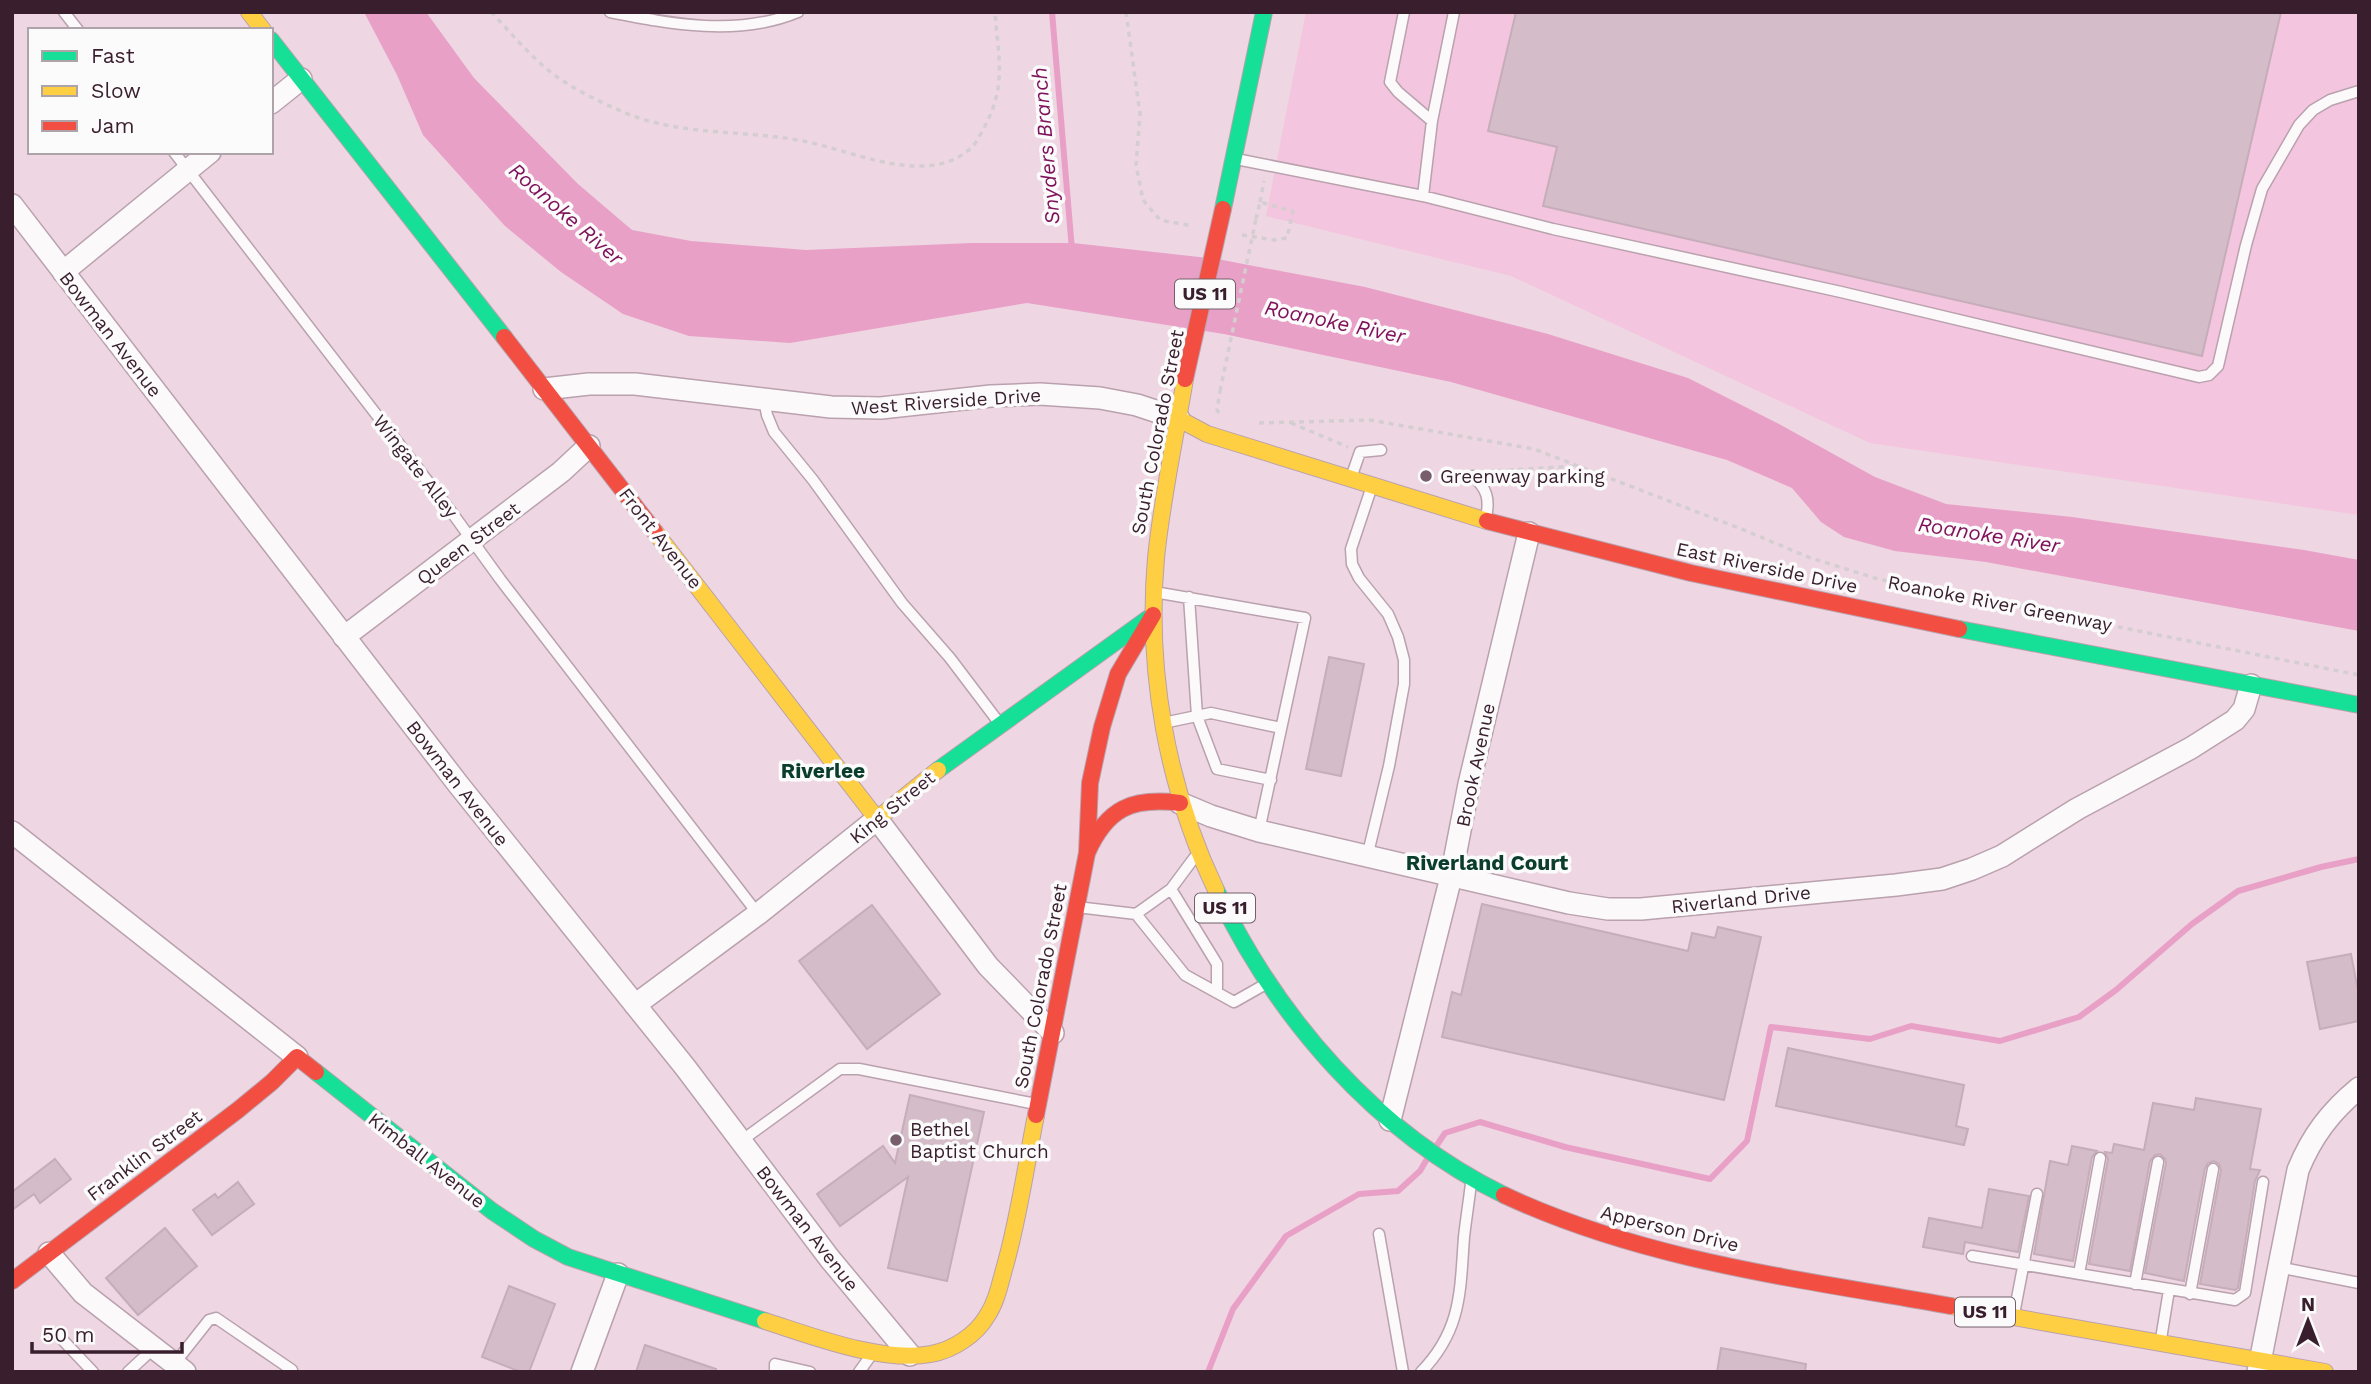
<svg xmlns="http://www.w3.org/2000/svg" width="2371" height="1384" font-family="'Work Sans',sans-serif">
<rect width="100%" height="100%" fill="#eed6e2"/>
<!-- built -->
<path fill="#f4c5de" d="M1306,12H2359V515L1870,443L1511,276L1266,216Z"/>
<!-- water -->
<path fill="#e8a0c7" d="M364,12H426L474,78L578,184L632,230L691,241L806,250L972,243H1073L1217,259L1365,287L1548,334L1688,378L1779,424L1875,477L1946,504L2072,517L2304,550L2359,560V631L1986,562L1895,551L1844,537L1821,522L1792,488L1727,460L1451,382L1224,334L1027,303L790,343L689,336L623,314L561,272L505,226L423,135L397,75Z"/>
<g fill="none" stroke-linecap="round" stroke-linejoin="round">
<!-- stream -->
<path stroke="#e8a0c7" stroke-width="6" d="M1052,12L1072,250
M1437,1145L1445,1133L1480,1122L1565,1147L1710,1179L1747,1141L1771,1027L1870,1039L1911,1026L2000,1041L2079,1017L2116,990L2192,924L2238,891L2321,867L2359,859
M1208,1372L1233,1309L1286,1236L1359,1194L1398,1191L1420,1171L1427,1159"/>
</g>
<!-- building -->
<path fill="#d5bcc9" stroke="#c6adba" stroke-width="2" d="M1516,12H2281L2202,356L1543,206L1557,147L1488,131Z
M1329,657L1364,664L1341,776L1306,769Z
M1482,904L1688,951L1692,933L1715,938L1718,927L1761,937L1724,1100L1442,1037L1452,992L1461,995Z
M872,905L940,994L867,1049L799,961Z
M2351,954L2359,996V1021L2320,1029L2307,962Z
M1788,1048L1964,1085L1956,1126L1968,1129L1964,1145L1776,1106Z
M910,1095L984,1112L947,1281L888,1268L908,1177L840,1226L817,1194L883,1146L895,1163Z
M2196,1098L2261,1109L2250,1169L2260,1170L2255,1181L2238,1288L2235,1290L2200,1284L2221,1170L2219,1164L2214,1161L2208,1163L2205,1168L2184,1281L2145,1273L2166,1163L2165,1159L2160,1154L2155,1155L2150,1161L2130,1271L2089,1264L2108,1159L2105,1152L2112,1153L2114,1144L2144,1150L2153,1103L2194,1110Z
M2072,1146L2097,1151L2092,1157L2073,1261L2034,1254L2050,1161L2068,1165Z
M55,1159L71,1179L40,1203L34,1194L12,1210V1192Z
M238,1182L254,1204L212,1235L193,1210L215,1194L218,1198Z
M1989,1189L2029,1196L2018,1252L1965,1242L1963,1254L1923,1247L1929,1218L1982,1228Z
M165,1228L197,1266L138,1315L106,1278Z
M509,1286L555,1304L529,1372H521L482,1357Z
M645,1345L716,1369V1372H636Z
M1721,1348L1806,1364L1805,1372H1717Z"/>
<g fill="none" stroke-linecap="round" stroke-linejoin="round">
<!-- lane casing -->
<g stroke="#b9a1ad" stroke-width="13">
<path id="lane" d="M64,12L78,30
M610,12C671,24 738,37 798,12
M1404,12L1390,82L1398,92L1432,121
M174,152L453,514L500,579L758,914
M1236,159L1423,196L1553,229L1841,292L2199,377L2209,375L2218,366L2246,245L2262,189L2299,125L2313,110L2330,100L2359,91
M1423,196L1432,121L1454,12
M764,400L767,415L774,432L813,480L902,603L950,658L1000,724
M1352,475L1360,452L1381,450
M1473,476C1487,489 1490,499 1486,517
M1160,593L1305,618L1259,831
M1189,597L1197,716L1217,769L1271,780
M1168,722L1211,713L1281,728
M1367,857L1389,766L1404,684V660L1398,637L1388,614L1359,578L1352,564L1351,549L1372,486
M1171,889L1217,964V992
M1077,907L1136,914L1171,889L1194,858
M1136,914L1185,975L1234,1002L1264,985
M741,1141L840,1069H859L1036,1104
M1379,1234L1403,1372
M1972,1256L2235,1300L2245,1293L2263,1182
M2278,1267L2359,1283
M2079,1274L2100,1158
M2135,1284L2158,1162
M2190,1294L2213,1169
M2014,1314L2037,1194
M58,1335L93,1372
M2161,1339L2169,1290
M175,1363L209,1320L216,1318L292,1370
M128,1372L154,1348
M775,1372V1364L810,1372
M859,1372L872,1354
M1421,1372C1462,1330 1460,1291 1464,1237C1466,1219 1469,1201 1471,1183"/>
</g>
<!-- street casing -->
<g stroke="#b9a1ad" stroke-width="24">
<path id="street" d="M271,103L301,79
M12,205L458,784L685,1067L830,1259L910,1355
M63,272L210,152
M544,389L589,384H635L831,407L881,408L991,396L1040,394L1100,398L1137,405L1179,419
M344,637L561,472L589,446
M1180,803L1211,816L1259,831L1569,903L1608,909H1641L1896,885L1942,879L1972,869L2002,856L2077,809L2191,748L2235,720L2244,709L2251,685
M12,832L297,1057
M635,1005L758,914L877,819L988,966L1053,1033
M1390,1120L1451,877L1469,784L1529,533
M49,1253L83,1293L185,1372
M582,1372L618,1274
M2258,1372L2298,1170C2312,1136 2330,1112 2359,1088"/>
</g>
<!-- fast casing -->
<g stroke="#b9a1ad" stroke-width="18">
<path id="fast" d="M271,40L504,337
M1223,209L1264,12
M1959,629L2359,705
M938,770L1153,615
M1216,890C1276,1017 1376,1133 1504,1195
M316,1072L492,1211L534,1239L568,1257L765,1321"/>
</g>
<!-- slow casing -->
<g stroke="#b9a1ad" stroke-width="18">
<path id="slow" d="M249,12L263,30
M1185,379C1175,439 1162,498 1156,558C1146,671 1167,787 1216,890
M1179,419L1207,434L1487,521
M655,532L877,819L938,770
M1951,1306L2325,1372
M765,1321C812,1336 881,1363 931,1354C953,1350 976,1335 987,1316C997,1301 1000,1283 1005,1266C1019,1217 1026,1165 1036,1115"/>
</g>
<!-- jam casing -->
<g stroke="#b9a1ad" stroke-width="18">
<path id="jam" d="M504,337L655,532
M1487,521L1691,573L1959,629
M1087,853L1090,783L1102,727L1118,674L1153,615
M1036,1115L1087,853C1107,808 1132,797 1180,803
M1504,1195C1645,1261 1800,1279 1951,1306
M12,1281L238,1110L272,1082L297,1057L316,1072"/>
</g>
<!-- path -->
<path stroke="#d4ced1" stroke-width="3.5" stroke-dasharray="5 5" stroke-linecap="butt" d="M491,12C513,35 534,61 560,79C578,91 600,102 621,111C679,137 742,129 803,141C843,149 882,167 922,166C940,166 958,160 971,148C977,143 981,133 985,126C1007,84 998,57 995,12
M1126,12L1140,114L1136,165L1143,200L1160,220L1193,226
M1260,202L1264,181
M1242,235L1274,240L1287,238L1293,211L1260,202L1256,219
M1219,413L1217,410L1220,391
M1259,423L1370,420L1534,449L1744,530L1808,557L1878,579L2359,675
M1291,423L1348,447
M1490,474L1492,471L1578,466"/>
<!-- lane -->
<use href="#lane" stroke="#fcf9fb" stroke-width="10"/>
<!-- street -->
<use href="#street" stroke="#fcf9fb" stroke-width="21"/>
<!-- fast -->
<use href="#fast" stroke="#16e098" stroke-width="16"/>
<!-- slow -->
<use href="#slow" stroke="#ffcf43" stroke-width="16"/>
<!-- jam -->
<use href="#jam" stroke="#f24e42" stroke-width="16"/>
<!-- jam-bridge casing -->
<g stroke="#b9a1ad" stroke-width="18" stroke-linecap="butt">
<path id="jam-bridge" d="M1185,379L1223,209"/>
</g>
<!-- path-bridge -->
<path stroke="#d4ced1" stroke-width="3.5" stroke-dasharray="5 5" stroke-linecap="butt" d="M1220,391L1256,219"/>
<!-- jam-bridge -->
<use href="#jam-bridge" stroke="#f24e42" stroke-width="16"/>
</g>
<!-- markers -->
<g fill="#785e6c" stroke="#fbfbfb" stroke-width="2.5">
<circle cx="1426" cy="476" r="7"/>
<circle cx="896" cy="1140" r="7"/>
</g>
<g text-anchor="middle" stroke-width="7" stroke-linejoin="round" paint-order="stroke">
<!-- shield labels -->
<g fill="#fbfbfb" stroke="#73606b" stroke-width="2">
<rect x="1175" y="279.5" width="60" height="29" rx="5"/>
<rect x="1195" y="893.5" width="60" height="29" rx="5"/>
<rect x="1955" y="1297.5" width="60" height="29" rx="5"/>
</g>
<g font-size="18" font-weight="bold" fill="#391e2d">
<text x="1205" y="300">US 11</text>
<text x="1225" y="914">US 11</text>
<text x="1985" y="1318">US 11</text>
</g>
<!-- street labels -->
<g font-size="19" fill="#391e2d" stroke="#fbfbfb">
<text transform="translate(111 334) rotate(52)" y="7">Bowman Avenue</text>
<text transform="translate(946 401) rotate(-4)" y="7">West Riverside Drive</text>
<text transform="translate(1157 432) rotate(-79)" y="7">South Colorado Street</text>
<text transform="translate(416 466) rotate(52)" y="7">Wingate Alley</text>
<text transform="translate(661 538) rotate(52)" y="7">Front Avenue</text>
<text transform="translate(468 543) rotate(-37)" y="7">Queen Street</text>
<text transform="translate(1767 567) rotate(12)" y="7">East Riverside Drive</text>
<text transform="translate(2000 603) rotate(11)" y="7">Roanoke River Greenway</text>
<text transform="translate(1475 765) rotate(-78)" y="7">Brook Avenue</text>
<text transform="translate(458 783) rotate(52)" y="7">Bowman Avenue</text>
<text transform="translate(892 807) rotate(-39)" y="7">King Street</text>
<text transform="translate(1741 899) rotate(-6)" y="7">Riverland Drive</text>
<text transform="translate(1040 986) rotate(-79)" y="7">South Colorado Street</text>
<text transform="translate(144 1155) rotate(-37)" y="7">Franklin Street</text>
<text transform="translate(427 1160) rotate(38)" y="7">Kimball Avenue</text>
<text transform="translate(808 1228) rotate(52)" y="7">Bowman Avenue</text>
<text transform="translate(1670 1228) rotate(14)" y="7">Apperson Drive</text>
</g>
<!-- poi labels -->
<g font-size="19" fill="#391e2d" stroke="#fbfbfb" text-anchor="start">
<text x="1440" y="483">Greenway parking</text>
<text x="910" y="1136">Bethel<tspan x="910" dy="22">Baptist Church</tspan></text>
</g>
<!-- water labels -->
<g font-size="21" font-style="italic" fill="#7f115a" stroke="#fbfbfb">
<text transform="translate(1046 146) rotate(-95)" y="7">Snyders Branch</text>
<text transform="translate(566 214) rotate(41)" y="7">Roanoke River</text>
<text transform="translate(1335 322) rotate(12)" y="7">Roanoke River</text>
<text transform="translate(1989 535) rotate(9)" y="7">Roanoke River</text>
</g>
<!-- neighbourhood labels -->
<g font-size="21" font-weight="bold" fill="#0a3d2c" stroke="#fbfbfb">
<text x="823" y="778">Riverlee</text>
<text x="1487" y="870">Riverland Court</text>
</g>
</g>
<!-- border -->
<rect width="2371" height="1384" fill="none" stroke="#391e2d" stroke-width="28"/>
<!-- legend -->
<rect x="28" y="28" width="245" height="126" fill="#fbfbfb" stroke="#ada3a9" stroke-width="2"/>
<rect x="42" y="51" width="35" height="10" fill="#16e098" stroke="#ada3a9" stroke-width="2"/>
<text x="91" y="63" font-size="21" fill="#391e2d">Fast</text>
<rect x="42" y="86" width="35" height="10" fill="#ffcf43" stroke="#ada3a9" stroke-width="2"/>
<text x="91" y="98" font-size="21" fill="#391e2d">Slow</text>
<rect x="42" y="121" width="35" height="10" fill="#f24e42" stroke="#ada3a9" stroke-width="2"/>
<text x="91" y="133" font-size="21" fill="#391e2d">Jam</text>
<!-- north arrow -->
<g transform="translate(2308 1321)" stroke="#fbfbfb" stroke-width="5" paint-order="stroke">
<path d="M0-5L12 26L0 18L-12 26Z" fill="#391e2d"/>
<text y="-10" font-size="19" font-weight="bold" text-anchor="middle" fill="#391e2d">N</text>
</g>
<!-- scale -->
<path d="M32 1342v10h150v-10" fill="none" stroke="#391e2d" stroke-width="3.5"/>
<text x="42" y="1342" font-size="21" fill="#391e2d" stroke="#fbfbfb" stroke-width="5" paint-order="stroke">50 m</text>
</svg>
